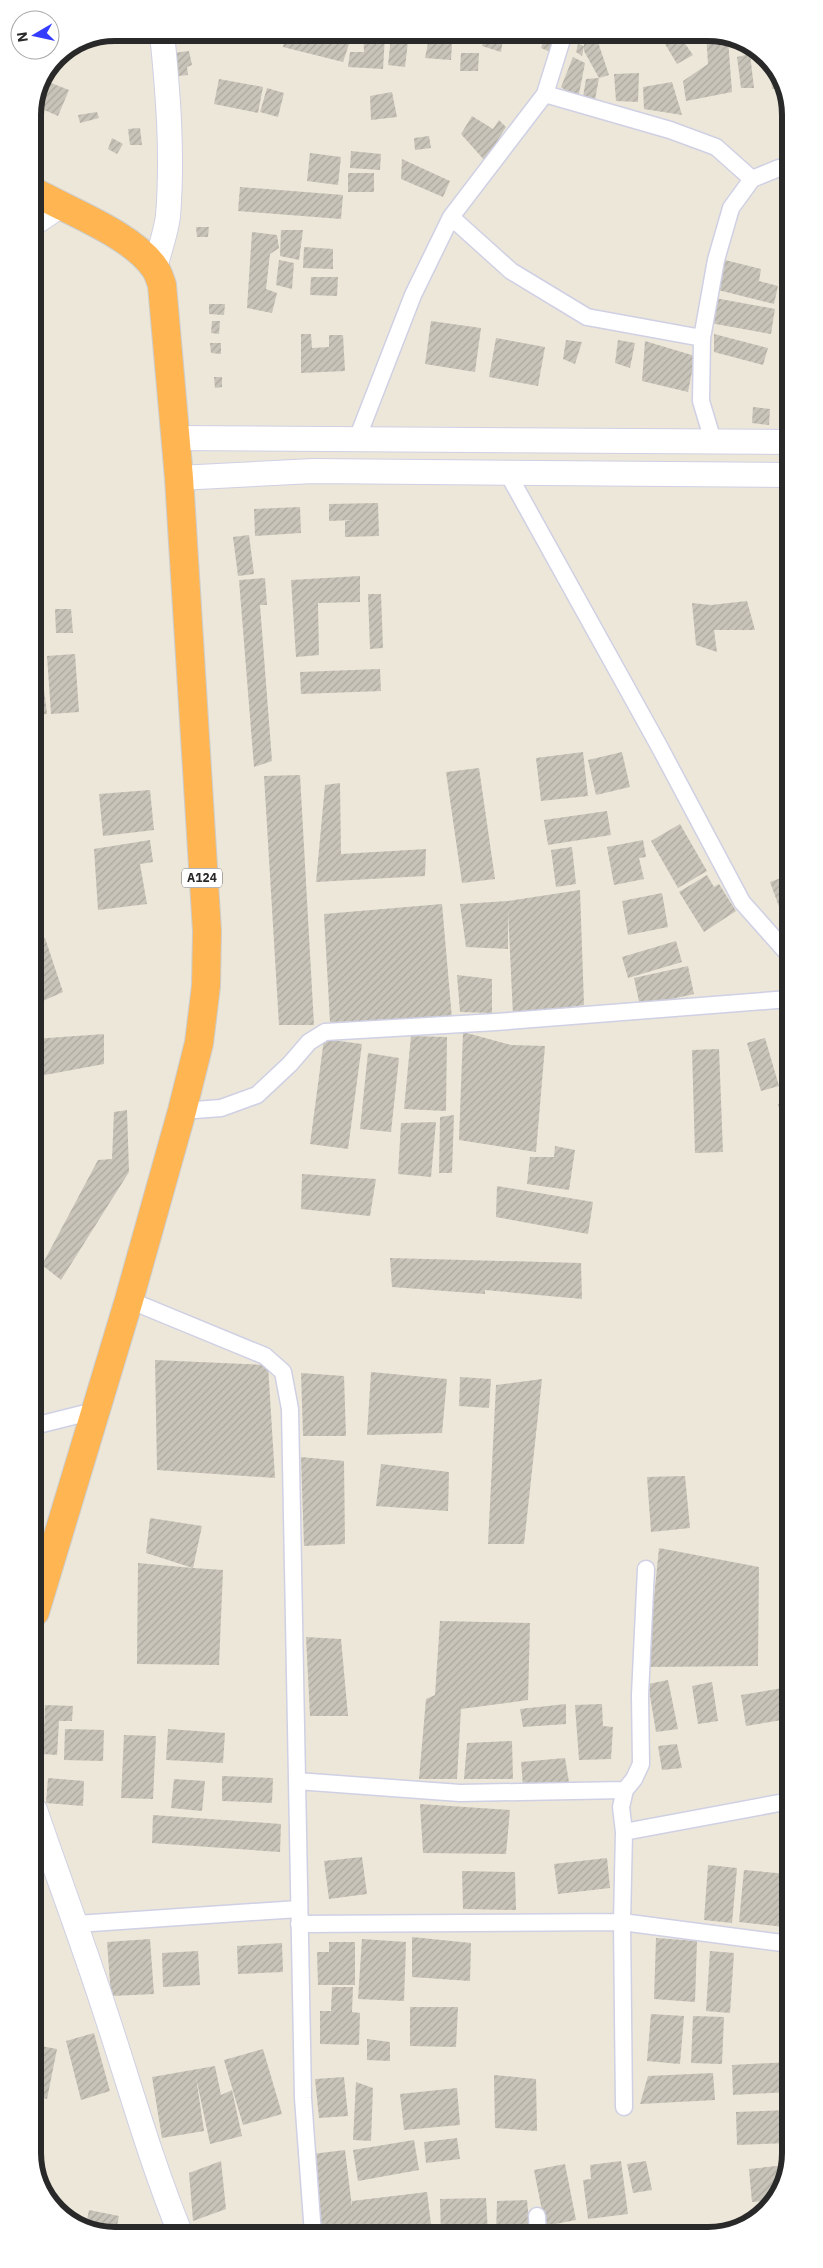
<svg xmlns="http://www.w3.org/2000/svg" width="823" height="2268" font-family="'IBM Plex Sans',sans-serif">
<defs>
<pattern id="building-hatch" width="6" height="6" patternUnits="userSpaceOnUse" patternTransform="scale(1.25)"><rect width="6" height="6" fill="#c8c4b9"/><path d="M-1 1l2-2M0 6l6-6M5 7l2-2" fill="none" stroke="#aca89f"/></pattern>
</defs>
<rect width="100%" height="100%" fill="#ede7d9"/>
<!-- building -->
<path fill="url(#building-hatch)" d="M253,33H280L278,42L252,37Z
M286,33H339L337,39L349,44L343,62L283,47Z
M363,33H409L405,67L388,65L391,36H385L383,69L348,67L350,52H364Z
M417,33H432L429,37H416Z
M485,33H504L501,52L482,46Z
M524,33H562L553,53L541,48L544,38Z
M585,33H589L597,39L609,75L599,78L595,100L583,97L586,79L599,78L584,51V46L582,56L576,52L578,44L584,46Z
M706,33H713L728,39L732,92L686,101L683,81L708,64Z
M679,35L693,55L677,64L665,44Z
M428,43H452L451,60L425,58Z
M189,51L192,65L187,67L188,75L178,76L174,53Z
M461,53H479L478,71H460Z
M750,54L754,88H741L737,57Z
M573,57L585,63L578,99L561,87Z
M770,65L783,87L772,89Z
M639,73L638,102L616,101L614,74Z
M219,79L263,87L258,113L214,104Z
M46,81L69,90L58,116L35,106Z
M672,82L682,115L644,109L643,87Z
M267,88L284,93L278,117L260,112Z
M392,92L397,117L371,120L370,96Z
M97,112L99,118L80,123L78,115Z
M472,116L493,129L499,120L506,127L485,161L461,134Z
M140,128L142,145H130L128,129Z
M429,136L431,148L415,150L414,138Z
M112,138L123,144L117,154L108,149Z
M351,151L381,154L380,170L350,168Z
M310,153L341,157L338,185L307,181Z
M402,159L450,181L443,197L401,179Z
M348,173H374V192H348Z
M240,187L343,195L341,219L238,211Z
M196,227H209L208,237H197Z
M281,230H303L299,260L280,256Z
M252,232L277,235L279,248L270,254L266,289L277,293L272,313L247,308Z
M304,247L333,249V269L303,268Z
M721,259L761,269L759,281L778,286L774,304L714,289Z
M279,260L294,263L292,289L276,285Z
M783,275H788V310H785Z
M311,277H338L337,296L310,295Z
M41,287L42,294L36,295L38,299H33V288Z
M715,298L775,309L771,334L710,323Z
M209,304H225L224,315L209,314Z
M212,321H220L219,334L211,333Z
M431,321L481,328L475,372L425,364Z
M301,334H311L312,348L329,347V335H343L345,371L301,373Z
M714,334L768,348L763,365L714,352Z
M496,338L545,347L538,386L489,377Z
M566,340L582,342L575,364L563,359Z
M618,340L635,343L630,368L615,363Z
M645,341L695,356L688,392L642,381Z
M210,343H221V354L211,353Z
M783,351H788V367H783Z
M214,377H222V387L215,388Z
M753,407L770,409L769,425L752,423Z
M378,503L379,536L345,537V521L353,520L329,521V504Z
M300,507L301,533L255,536L254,509Z
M249,535L254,574L238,576L233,537Z
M360,576V602L318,603L319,655L296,657L291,580Z
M265,578L267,605H260L272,761L254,767L239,580Z
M368,594H381L383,648L370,649Z
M747,601L755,630H714L717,652L696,645L692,603L711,605Z
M55,609H71L73,633H56Z
M75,654L79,712L51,714L47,656Z
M380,669L381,691L301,694L300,672Z
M44,689L47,714L33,715V690Z
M583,752L588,796L541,801L536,758Z
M622,752L630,787L596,795L588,760Z
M479,768L495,879L462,883L446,772Z
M300,775L314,1025H279L264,776Z
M340,783L341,854L426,849L425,876L316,882L325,785Z
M150,790L154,830L103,836L99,794Z
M40,803L42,857L34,858V805Z
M607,811L611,835L548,845L544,820Z
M680,824L707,871L678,888L651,841Z
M150,840L153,862L140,864L147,904L98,910L94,849Z
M643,840L646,857L639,858L644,879L614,885L607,847Z
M572,847L576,884L556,887L551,850Z
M707,875L714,887L719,884L736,911L704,932L679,892Z
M789,875V925L786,926L770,882Z
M580,890L584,1005L513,1015L508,911V949L466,947L460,904L508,901Z
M662,893L668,927L628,935L622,901Z
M442,904L452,1019L330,1022L324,914Z
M45,938L63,992L34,1005V946Z
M676,941L682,962L628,978L622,957Z
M688,966L694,994L640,1006L634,978Z
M457,975L492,979V1013L460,1012Z
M463,1032L511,1045L545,1046L536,1152L459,1140Z
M104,1034V1064L34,1077V1039Z
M411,1036L447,1037L446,1111L404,1109Z
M765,1038L779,1086L761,1091L747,1043Z
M324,1039L362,1044L348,1149L310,1144Z
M719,1049L723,1152L695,1153L692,1050Z
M368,1053L399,1058L391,1132L360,1129Z
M789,1102V1132L784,1133L778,1104Z
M127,1110L129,1172L61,1280L42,1265L98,1160L112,1159L114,1112Z
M454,1115L452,1173H439L440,1117Z
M436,1122L431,1177L398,1174L401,1123Z
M789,1141V1173L785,1174L779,1143Z
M555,1146L575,1150L569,1190L527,1184L530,1157H554Z
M302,1174L376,1179L370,1216L301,1209Z
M497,1186L593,1202L588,1234L496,1217Z
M390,1258L581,1263L582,1299L485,1290V1294L392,1287Z
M155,1360L268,1365L275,1478L157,1470Z
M371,1372L447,1379L442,1433L367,1435Z
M301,1373L344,1376L346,1436H303Z
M460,1377L491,1379L489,1408L459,1406Z
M542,1379L524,1544H488L496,1385Z
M301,1457L344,1461L345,1544L304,1546Z
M381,1464L449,1472L448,1511L376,1506Z
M685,1476L690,1528L651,1532L647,1477Z
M150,1518L202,1526L193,1568L223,1570L219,1665L137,1664L138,1563L193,1568L146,1553Z
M659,1548L759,1567L758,1666L647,1667Z
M440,1621L530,1623L528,1700L461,1709L457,1779H419L426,1699L435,1695Z
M306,1637L341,1639L348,1716H310Z
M668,1680L678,1729L656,1732L648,1684Z
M712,1682L718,1721L698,1724L692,1686Z
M783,1688L788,1719L746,1726L741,1695Z
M566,1704V1724L523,1727L520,1709Z
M602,1704L603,1726L613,1727L611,1759L579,1760L575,1705Z
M45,1705L73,1706L72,1721H59L57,1755L43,1754Z
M65,1729L104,1730L103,1761L64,1760Z
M168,1729L225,1733L223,1763L166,1760Z
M124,1735L156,1736L153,1799L121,1798Z
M512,1741L513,1779H464L467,1743Z
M677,1744L682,1768L662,1770L658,1746Z
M565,1758L569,1782L523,1786L521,1762Z
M222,1776L273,1778L272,1803L222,1801Z
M48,1778L84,1781L83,1806L46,1803Z
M174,1779L205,1781L202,1811L171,1808Z
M420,1804L510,1810L506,1854L423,1853Z
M153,1815L281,1824L280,1852L152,1843Z
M362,1857L367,1894L329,1899L324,1861Z
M607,1858L610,1888L558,1894L554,1864Z
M708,1865L737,1868L732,1923L704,1920Z
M744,1870L788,1874L784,1927L739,1922Z
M462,1871L515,1872L516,1910L463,1909Z
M412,1937L471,1943L470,1981L412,1977Z
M656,1938L697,1941L695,2002L654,1999Z
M150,1939L154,1994L111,1996L107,1942Z
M362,1939L406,1942L404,2001L358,1999Z
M329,1942H355V1985H318L317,1952H329Z
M282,1943L283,1972L238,1974L237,1946Z
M198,1951L200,1985L163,1987L162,1953Z
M710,1951L734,1953L730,2013L706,2011Z
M332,1987H353L352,2012L360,2013L359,2045L320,2044V2011H331Z
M410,2007H458L456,2047L410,2046Z
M651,2014L684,2016L680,2064L647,2061Z
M693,2016L724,2017L722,2064L691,2063Z
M94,2033L110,2091L81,2100L66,2041Z
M367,2039L390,2042V2061L367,2060Z
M35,2045L57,2049L47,2099L35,2097Z
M263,2049L282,2114L243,2125L224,2060Z
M790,2062V2092L733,2095L732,2065Z
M215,2066L221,2095L232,2090L242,2136L210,2144L196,2077L204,2131L162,2138L152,2077Z
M713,2073L715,2100L640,2104L648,2076Z
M494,2075L536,2079L537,2131L495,2128Z
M344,2077L348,2116L319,2118L315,2079Z
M356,2082L373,2088L371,2141L353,2140Z
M457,2088L460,2125L404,2130L400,2094Z
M790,2110V2143L737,2145L736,2112Z
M457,2138L460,2159L426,2163L424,2142Z
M414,2140L419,2170L358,2181L353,2150Z
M345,2150L352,2207V2201L427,2192L431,2224L356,2233V2230L322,2234L312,2154Z
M221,2161L226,2209L193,2221L189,2173Z
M621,2161L628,2214L588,2219L583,2180L591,2179L590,2165Z
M646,2161L652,2190L633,2193L627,2164Z
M565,2164L576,2220L545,2226L534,2170Z
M786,2165L774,2200L752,2202L749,2169Z
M50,2198L62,2200L59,2213Z
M486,2198L488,2232L441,2234L440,2199Z
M527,2200L530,2232L496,2234L497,2201Z
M89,2210L119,2216L117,2226L123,2227L121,2235H110L86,2225Z
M633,2228V2233H615L614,2231Z"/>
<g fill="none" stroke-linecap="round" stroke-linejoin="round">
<!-- street casing -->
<g stroke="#cfd0e4" stroke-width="19">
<path id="street" d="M564,33L545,94L451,217L511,271L587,317L702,338
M545,94L670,130L716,147L752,179
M357,439L413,295L451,217
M713,441L701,401L702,338L716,260L731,208L752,179L779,168L788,166
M507,472L659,746L742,902L789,955
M182,1111L221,1108L257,1095L290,1064L309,1042L325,1032L496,1022L789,999
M129,1300L265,1356L283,1372L290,1409L303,2098L313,2234
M34,1426L94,1411
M297,1781L460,1793L625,1790
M624,1832L790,1801
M77,1924L298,1909
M299,1924L622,1922L790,1944
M624,2107L622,1922L624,1832L621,1807L625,1790L634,1779L641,1764L640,1695L646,1569
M537,2216L538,2233"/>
</g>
<!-- secondary casing -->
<g stroke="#cfd0e4" stroke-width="26">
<path id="secondary" d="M33,224L60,206
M155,268C159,251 166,233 168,216C173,154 168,93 162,33
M175,438L788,442
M179,478L313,471L788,475
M35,1810C58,1877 83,1943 105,2011C130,2086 151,2162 181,2235"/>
</g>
<!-- highway casing -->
<g stroke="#ccc" stroke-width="30">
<path id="highway" d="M33,191C68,211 131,234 154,267C158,272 160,279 162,285L179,478L207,931L206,986L199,1043L182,1111L129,1300L35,1612"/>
</g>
<!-- street -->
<use href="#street" stroke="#fff" stroke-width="16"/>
<!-- secondary -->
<use href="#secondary" stroke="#fff" stroke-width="24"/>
<!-- highway -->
<use href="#highway" stroke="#ffb652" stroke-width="28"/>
</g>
<g text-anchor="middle" stroke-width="5" stroke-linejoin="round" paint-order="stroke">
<!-- shield labels -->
<rect fill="#fff" stroke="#696969" stroke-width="1" x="182" y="868.5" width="40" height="19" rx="4"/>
<g font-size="12" font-weight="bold" fill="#292929">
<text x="202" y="882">A124</text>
</g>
</g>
<!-- crop -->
<path d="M0 0H823V2268H0ZM115 41H708A74 74 0 0 1 782 115V2153A74 74 0 0 1 708 2227H115A74 74 0 0 1 41 2153V115A74 74 0 0 1 115 41Z" fill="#fff" fill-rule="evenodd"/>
<path fill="none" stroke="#292929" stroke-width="6" d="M115 41H708A74 74 0 0 1 782 115V2153A74 74 0 0 1 708 2227H115A74 74 0 0 1 41 2153V115A74 74 0 0 1 115 41Z"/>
<!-- north arrow -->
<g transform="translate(35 35) rotate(261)"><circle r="24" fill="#ffffff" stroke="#a9a9a9"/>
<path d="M0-4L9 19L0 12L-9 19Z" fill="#343cff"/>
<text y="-8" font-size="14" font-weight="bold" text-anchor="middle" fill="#292929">N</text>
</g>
</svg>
